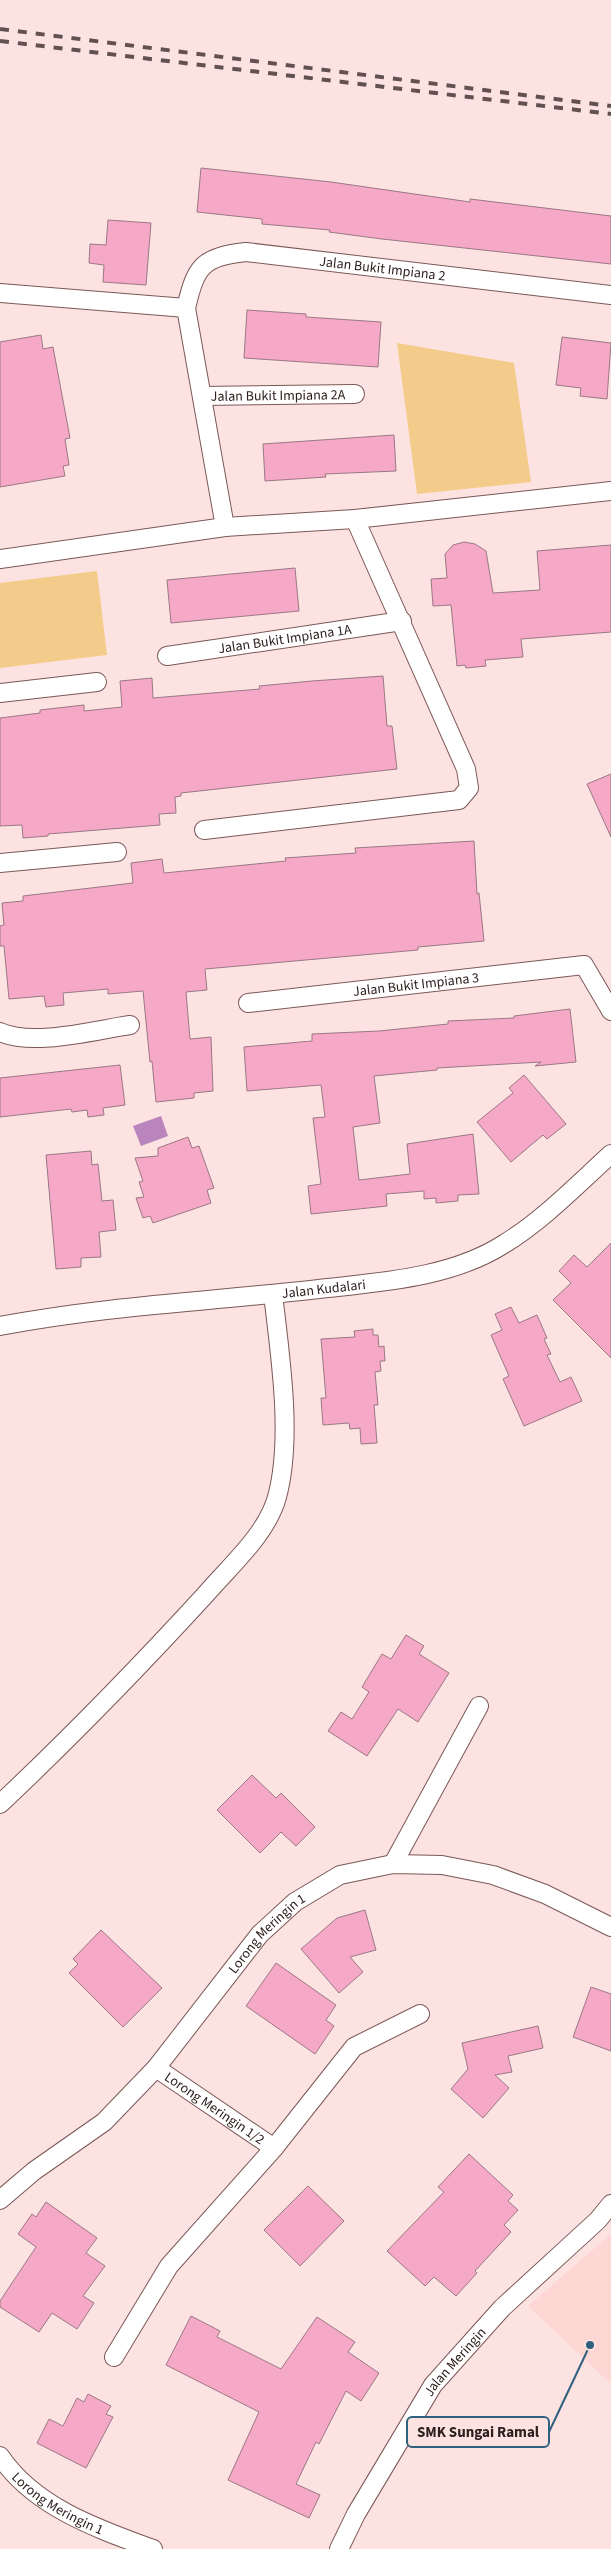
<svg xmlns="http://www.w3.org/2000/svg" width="611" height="2549" font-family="'Source Sans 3',sans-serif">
<rect width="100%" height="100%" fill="#fce3e1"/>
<!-- built -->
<path fill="#fed6d4" d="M611,2234V2384L528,2306Z"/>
<!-- green -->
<path fill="#f3cc8b" d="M397,343L514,363L531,482L417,494Z
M97,571L107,655L0,668V583Z"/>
<!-- water -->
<path fill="#b985bc" d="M161,1116L168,1136L141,1146L133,1126Z"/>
<!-- building -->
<path fill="#f6a8c7" stroke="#9a7885" d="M201,168L331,182L470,202V199L611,216V264L382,239L329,232L330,230L262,224V219L197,212Z
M108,220L151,223L146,285L103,282L104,265L89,263L90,244L106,245Z
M247,310L306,314V317L381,322L378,367L244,358Z
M41,335L43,349L53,347L70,438L65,439L69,465L63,466L65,476L0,487V342Z
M562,337L611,343L607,399L580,396L581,388L556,385Z
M394,435L396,471L325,474L326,477L265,481L263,444Z
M464,542L475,544L486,551L493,593L540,590L537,551L611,545V632L521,639L523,657L485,660L486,666L466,668L465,665L457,666L451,605L433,606L431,579L447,578L445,554L453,545Z
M295,568L299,611L171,623L167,580Z
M383,676L387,726H392L397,769L181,793V796L175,797L176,813L159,814L160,825L48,834V836L23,838L22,825L0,826V718L40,713V710L84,705V711L122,707L120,681L152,678L153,698L260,689L259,686L312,681Z
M611,774V837L587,784Z
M474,841L477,894L479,893L484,941L418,947V950L205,969L207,990L186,992L190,1039L211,1037L213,1091L194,1093V1098L156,1102L152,1061L150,1062L143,991L108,994V989L63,993L64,1005L46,1007L44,996L9,999L4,946H0V926L4,925L2,903L23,901V896L133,883L131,863L162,859L164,873L286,861L285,858L356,853L355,848Z
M570,1009L576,1062L535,1066L541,1062L437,1068V1070L374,1076L380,1123L353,1127L359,1180L410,1174L407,1144L473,1134L479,1194L458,1195V1201L436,1203V1198L424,1199V1191L386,1194L387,1206L311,1214L308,1186L321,1184L313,1118L325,1117L321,1085L247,1091L244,1047L312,1041V1034L379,1031L448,1024V1021L514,1018V1016Z
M120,1065L125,1105L103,1108L104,1115L88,1117L87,1110L72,1112L71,1109L0,1117V1078Z
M524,1075L566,1124L547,1139L543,1135L511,1162L477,1122L513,1093L509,1088Z
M188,1137L192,1148L199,1146L214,1188L207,1190L211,1203L153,1223L150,1216L143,1218L136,1198L144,1197L139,1182L143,1181L135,1158L158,1156V1148Z
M91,1151L92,1165L98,1164L102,1201L113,1200L116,1230L99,1232L101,1257L81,1258V1267L56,1269L46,1155Z
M611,1243V1358L553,1300L571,1283L559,1271L574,1255L587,1267Z
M511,1307L519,1323L537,1315L547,1338L544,1339L551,1354L547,1355L560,1382L571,1377L582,1401L524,1426L503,1379L509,1376L491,1335L502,1330L495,1314Z
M373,1329V1335H378L379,1347L384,1346L385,1361H380L381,1371L375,1372L378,1405H374L377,1443L361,1444L360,1428L350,1429L349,1423L323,1425L321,1398H326L321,1339L355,1337L354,1331Z
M406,1635L424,1646L419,1654L449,1673L418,1722L398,1709L367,1756L328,1731L341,1712L352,1719L369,1692L362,1687L382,1654L391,1659Z
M252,1775L276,1798L281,1793L315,1827L296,1846L281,1832L260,1853L217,1810Z
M365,1910L376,1950L350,1957L363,1972L339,1993L301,1949L337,1918Z
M101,1930L162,1988L123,2027L69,1973L78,1964L73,1959Z
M276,1963L336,2005L326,2020L334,2026L315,2054L246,2006Z
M591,1987L611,1994V2051L573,2037Z
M538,2026L543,2048L508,2056L512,2072L495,2075L509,2088L483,2118L451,2089L468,2069L462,2043Z
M469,2154L513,2195L508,2201L518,2210L504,2225L511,2232L475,2271L477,2273L456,2296L434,2277L425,2286L387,2251L444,2192L438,2187Z
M308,2186L344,2221L300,2266L264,2230Z
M46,2202L97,2238L86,2253L105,2266L83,2296L94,2303L77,2329L52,2313L39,2332L0,2307V2301L36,2247L18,2234L32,2214L36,2217Z
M191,2316L220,2331L217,2337L281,2369L317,2317L355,2342L348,2352L379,2373L361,2401L346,2391L319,2444L316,2442L296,2484L320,2495L309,2518L228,2480L259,2412L166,2365Z
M88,2394L111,2406L106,2414L113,2417L86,2468L37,2443L49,2419L63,2426L77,2398L84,2402Z"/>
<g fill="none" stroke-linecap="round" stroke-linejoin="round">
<!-- street casing -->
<g stroke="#7b5856" stroke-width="20">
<g id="street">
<path d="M0,293L186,308L225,527"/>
<path id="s1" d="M186,308C196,266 202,257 246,252L611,295"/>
<path id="s2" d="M202,396L355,394"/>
<path d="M0,559L225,527L355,519L611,491"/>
<path id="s3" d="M167,656L402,621"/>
<path d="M0,693L97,682"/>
<path d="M204,830L459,800L469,788L466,769L355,519"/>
<path d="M0,863L117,852"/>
<path id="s4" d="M248,1003L584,965L611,1011"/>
<path d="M0,1032C33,1047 95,1030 130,1025"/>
<path id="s5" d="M0,1326C105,1306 212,1301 319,1289C380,1282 451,1278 504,1244C543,1220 577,1185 611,1154"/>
<path d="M0,1804C71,1737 140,1666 206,1594C230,1566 267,1534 277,1497C293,1438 280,1355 273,1294"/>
<path d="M393,1864L479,1706"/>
<path id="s6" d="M156,2068L274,2148"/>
<path id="s7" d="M0,2200L34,2171L104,2122L156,2068L260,1934L295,1902L340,1875L393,1864L442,1865L493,1875L545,1894L611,1927"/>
<path d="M114,2357L169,2266L274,2148L354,2047L420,2014"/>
<path id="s8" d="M0,2456C34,2507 98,2529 153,2549"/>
<path id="s9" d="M339,2549L356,2514L433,2385L502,2308L598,2220L611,2204"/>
</g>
</g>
<!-- street -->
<use href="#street" stroke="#fff" stroke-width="18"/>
<!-- rail -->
<path stroke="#625150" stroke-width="4" stroke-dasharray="9 9" stroke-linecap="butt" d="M0,29L611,106
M0,41L611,114"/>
</g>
<g text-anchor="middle" stroke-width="5" stroke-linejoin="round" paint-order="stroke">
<!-- street labels -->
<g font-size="14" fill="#2e201f" stroke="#fce3e1">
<text dy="5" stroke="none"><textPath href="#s1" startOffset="229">Jalan Bukit Impiana 2</textPath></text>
<text dy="5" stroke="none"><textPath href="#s2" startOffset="76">Jalan Bukit Impiana 2A</textPath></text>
<text dy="5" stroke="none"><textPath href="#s3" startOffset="119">Jalan Bukit Impiana 1A</textPath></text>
<text dy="5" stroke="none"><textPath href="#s4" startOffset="169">Jalan Bukit Impiana 3</textPath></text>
<text dy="5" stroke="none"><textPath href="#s5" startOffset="326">Jalan Kudalari</textPath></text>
<text dy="5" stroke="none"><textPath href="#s7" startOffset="380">Lorong Meringin 1</textPath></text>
<text dy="5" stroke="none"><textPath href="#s6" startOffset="71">Lorong Meringin 1/2</textPath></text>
<text dy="5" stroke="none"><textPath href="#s9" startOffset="221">Jalan Meringin</textPath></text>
<text dy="5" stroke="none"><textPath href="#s8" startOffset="76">Lorong Meringin 1</textPath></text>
</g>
</g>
<!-- callouts -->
<path fill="none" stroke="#2f607e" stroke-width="2" d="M590 2345L549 2432"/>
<circle fill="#2f607e" stroke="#fce3e1" stroke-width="2" cx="590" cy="2345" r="5"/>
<rect fill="#fce3e1" stroke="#2f607e" stroke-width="2" x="407" y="2417" width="142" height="30" rx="5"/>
<g font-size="15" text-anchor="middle" font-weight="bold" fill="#2e201f">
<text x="478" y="2437">SMK Sungai Ramal</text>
</g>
</svg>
